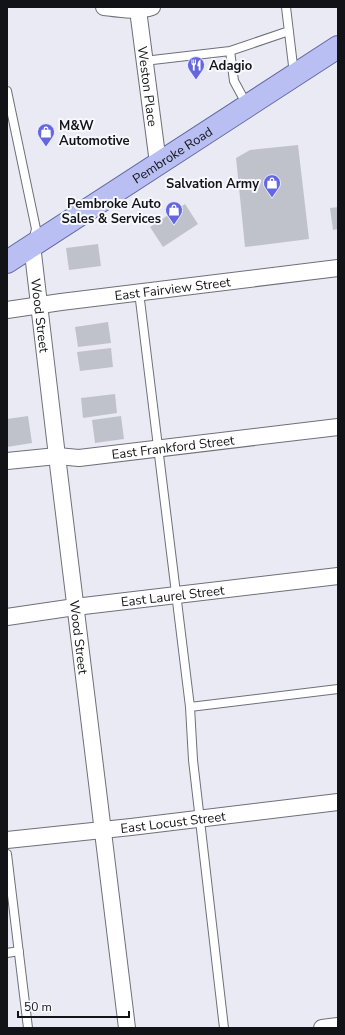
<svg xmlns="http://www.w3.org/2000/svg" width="345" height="1035" font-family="'Nunito Sans',sans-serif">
<rect width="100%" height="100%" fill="#e9eaf4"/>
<!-- building -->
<path fill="#c0c2cb" d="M298,145L309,239L245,247L236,158L250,150Z
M185,204L198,224L163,247L150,227Z
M338,207V229L333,230L330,208Z
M98,244L101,266L69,270L66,248Z
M108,322L111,343L78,347L75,327Z
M111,348L113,367L80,371L77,352Z
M115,394L117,413L83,418L81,398Z
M28,416L32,443L7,447V419Z
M121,416L124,439L95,443L92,420Z"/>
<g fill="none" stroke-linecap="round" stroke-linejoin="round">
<!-- service casing -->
<g stroke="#6e7079" stroke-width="10">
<path id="service" d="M286,7L294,74
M230,51L289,31
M144,61L230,51L234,81L247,105
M7,91L36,229L33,241
M139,292L190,707L193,760L224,1028
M190,707L338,689
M7,854L28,1028
M7,953L19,951"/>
</g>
<!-- minor casing -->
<g stroke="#6e7079" stroke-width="18">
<g id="minor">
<path d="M104,7C120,9 137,12 152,7"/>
<path id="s1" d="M138,10L158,163"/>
<path id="s2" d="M32,245L57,456L127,1028"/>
<path id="s3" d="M7,310L61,302L338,268"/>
<path id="s4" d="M7,461L57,456L79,458L338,427"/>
<path id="s5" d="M7,617L75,607L338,576"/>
<path id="s6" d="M7,840L131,827L338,802"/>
<path d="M322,1028L338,1026"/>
</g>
</g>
<!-- primary casing -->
<g stroke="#6167a0" stroke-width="24">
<g id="primary">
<path id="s7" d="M7,262L338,47"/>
</g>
</g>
<!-- service -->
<use href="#service" stroke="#fff" stroke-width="8"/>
<!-- minor -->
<use href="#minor" stroke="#fff" stroke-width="16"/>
<!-- primary -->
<use href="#primary" stroke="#b9bff2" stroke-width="22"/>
</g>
<!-- icons -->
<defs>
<g id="restaurant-pin" transform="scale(0.9)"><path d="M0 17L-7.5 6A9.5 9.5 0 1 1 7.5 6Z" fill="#6467e0" stroke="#f7f8fe"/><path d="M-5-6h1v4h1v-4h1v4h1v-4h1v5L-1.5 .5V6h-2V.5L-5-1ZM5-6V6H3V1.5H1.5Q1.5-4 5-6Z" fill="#fff"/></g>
<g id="shop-pin" transform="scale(0.9)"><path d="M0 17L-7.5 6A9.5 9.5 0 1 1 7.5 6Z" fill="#6467e0" stroke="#f7f8fe"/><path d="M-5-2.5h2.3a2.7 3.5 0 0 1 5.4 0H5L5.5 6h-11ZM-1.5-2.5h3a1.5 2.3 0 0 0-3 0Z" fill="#fff"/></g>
</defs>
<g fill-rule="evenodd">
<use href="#restaurant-pin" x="196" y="65"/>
<use href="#shop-pin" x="46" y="132"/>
<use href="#shop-pin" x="272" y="183"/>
<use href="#shop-pin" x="174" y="210"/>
</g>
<g text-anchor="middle" stroke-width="4" stroke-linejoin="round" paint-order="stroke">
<!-- poi labels -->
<g font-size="13" font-weight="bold" fill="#121316" stroke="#f7f8fe" text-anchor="start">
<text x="209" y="70">Adagio</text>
<text x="59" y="130">M&amp;W<tspan x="59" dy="15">Automotive</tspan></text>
<text x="259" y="188" text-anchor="end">Salvation Army</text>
<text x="161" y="208" text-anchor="end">Pembroke Auto<tspan x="161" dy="15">Sales &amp; Services</tspan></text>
</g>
<!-- street labels -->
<g font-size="13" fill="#121316" stroke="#f7f8fe">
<text dy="5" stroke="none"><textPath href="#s1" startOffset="77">Weston Place</textPath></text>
<text dy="5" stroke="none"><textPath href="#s7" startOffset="197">Pembroke Road</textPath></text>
<text dy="5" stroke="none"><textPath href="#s3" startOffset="167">East Fairview Street</textPath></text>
<text dy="5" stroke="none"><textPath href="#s2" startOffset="71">Wood Street</textPath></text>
<text dy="5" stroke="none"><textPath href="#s4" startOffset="167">East Frankford Street</textPath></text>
<text dy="5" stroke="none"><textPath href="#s5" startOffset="167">East Laurel Street</textPath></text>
<text dy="5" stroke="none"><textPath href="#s2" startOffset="395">Wood Street</textPath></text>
<text dy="5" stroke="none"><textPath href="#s6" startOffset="167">East Locust Street</textPath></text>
</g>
</g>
<!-- border -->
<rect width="345" height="1035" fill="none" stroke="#121316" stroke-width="16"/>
<!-- scale -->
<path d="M18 1011v6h111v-6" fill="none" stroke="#121316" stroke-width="2"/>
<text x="24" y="1011" font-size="12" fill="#121316" stroke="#f7f8fe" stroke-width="3" paint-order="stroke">50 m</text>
</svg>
